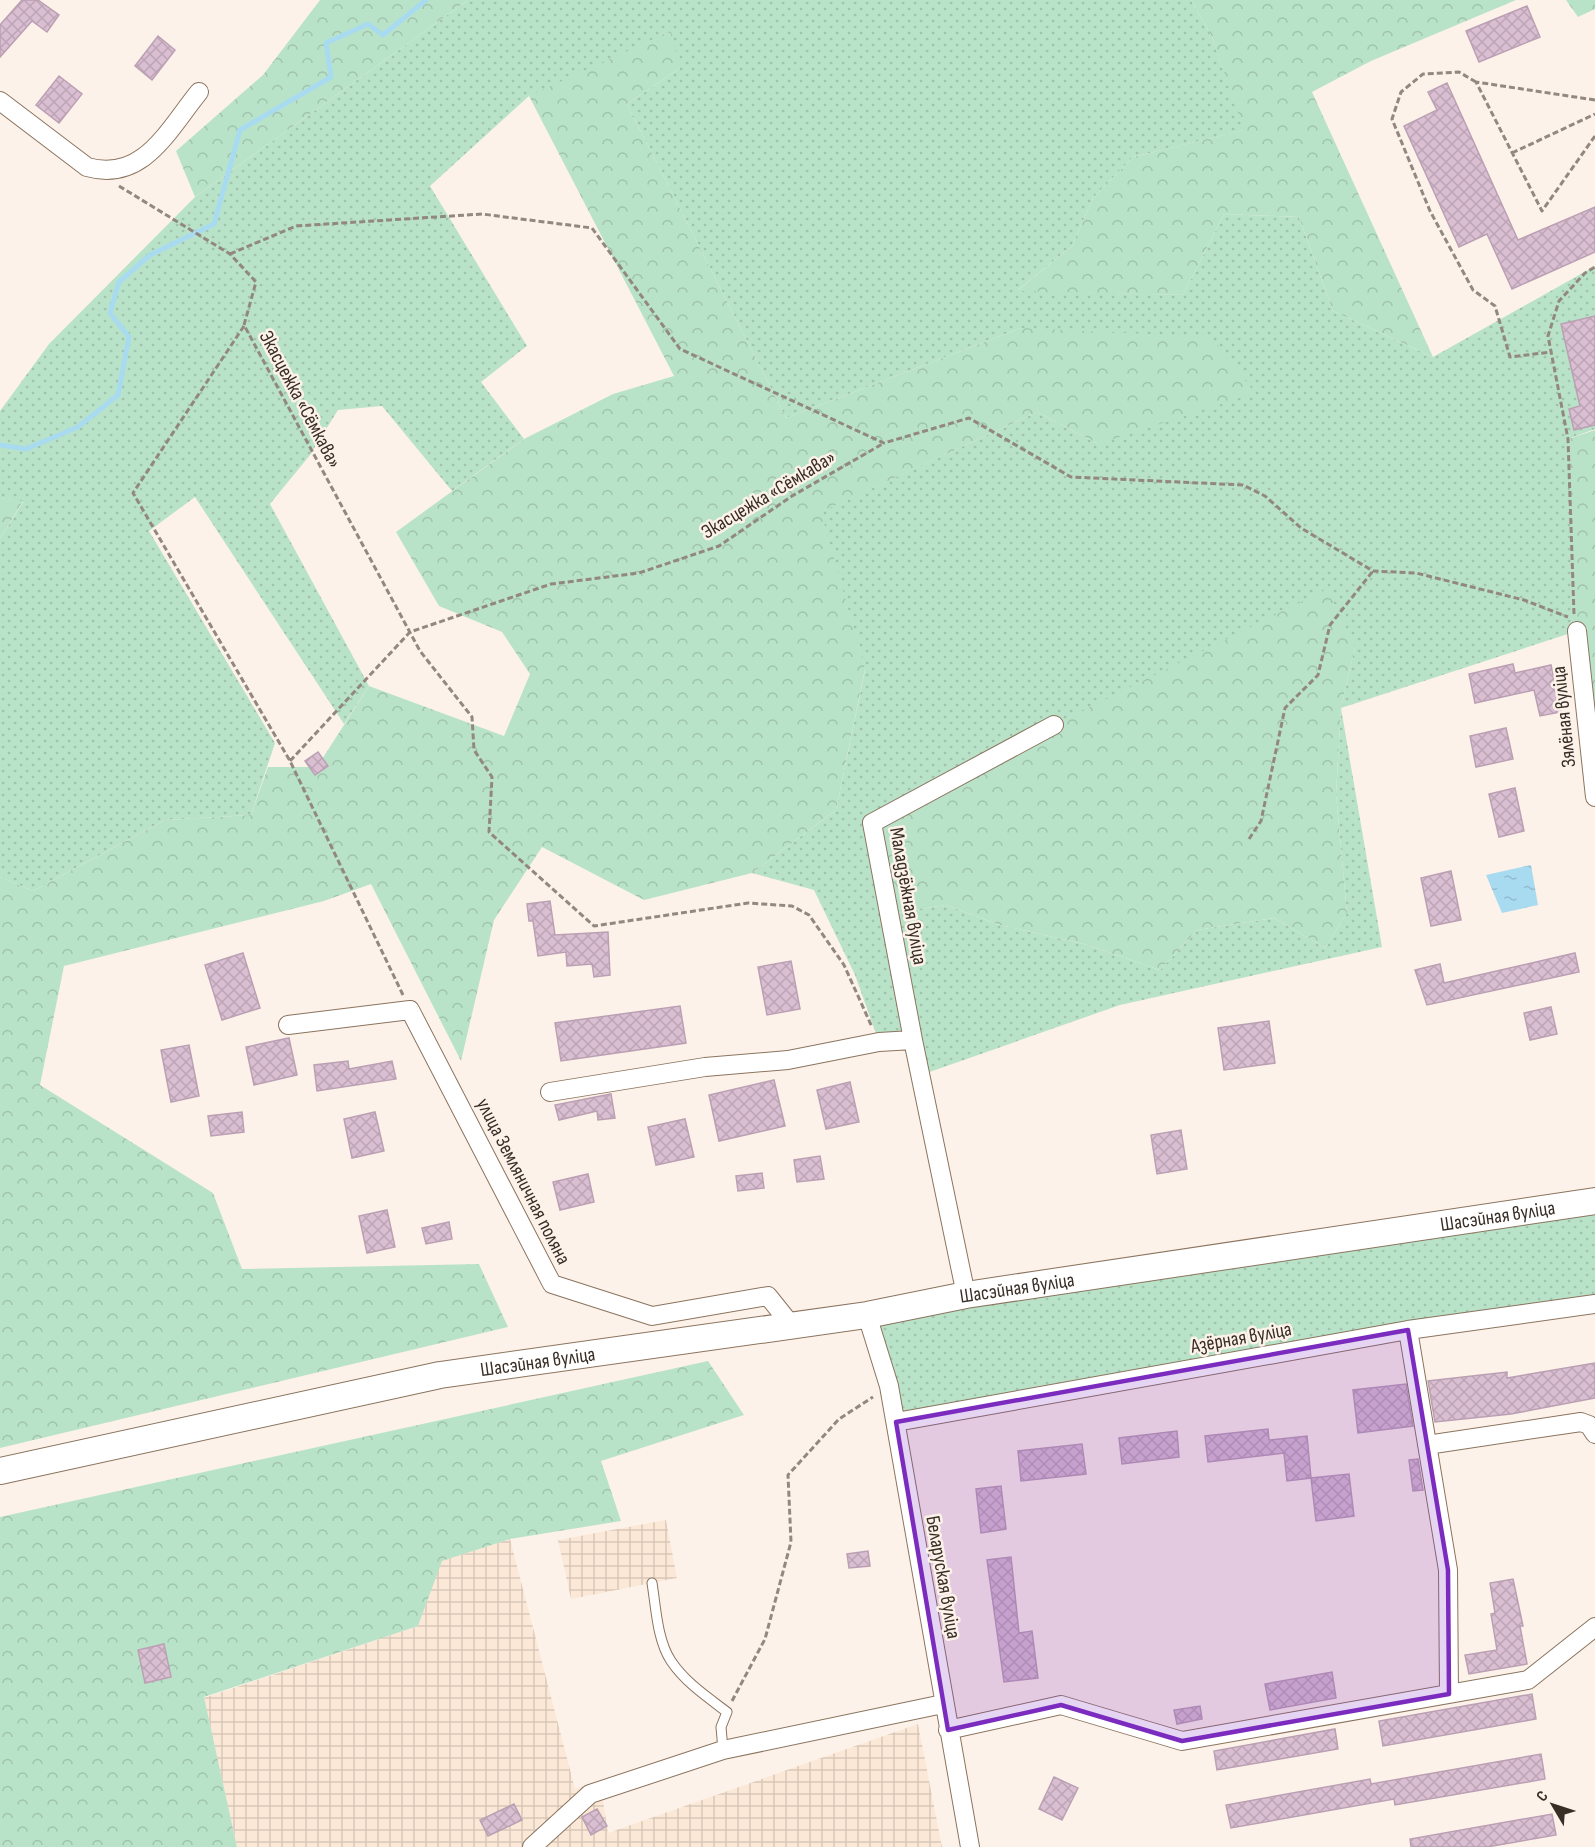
<svg xmlns="http://www.w3.org/2000/svg" width="1595" height="1847" font-family="'Sofia Sans Condensed',sans-serif">
<defs>
<pattern id="industrial-grid" width="8" height="8" patternUnits="userSpaceOnUse" patternTransform="scale(1.5)"><rect width="8" height="8" fill="#fce8d7"/><path d="M0 4h8M4 0v8" fill="none" stroke="#d9c7b8"/></pattern>
<pattern id="grass-dots" width="8" height="8" patternUnits="userSpaceOnUse" patternTransform="scale(1.5)"><rect width="8" height="8" fill="#b9e3c9"/><path d="M2 2h.1M6 6h.1" fill="none" stroke="#a0c3ac" stroke-width="1.8" stroke-linecap="round"/></pattern>
<pattern id="forest-crowns" width="20" height="18" patternUnits="userSpaceOnUse" patternTransform="scale(1.5)"><rect width="20" height="18" fill="#b9e3c9"/><path d="M2 6a3 3 0 1 1 6 0M12 15a3 3 0 1 1 6 0" fill="none" stroke="#a0c3ac"/></pattern>
<pattern id="water-ripples" width="26" height="14" patternUnits="userSpaceOnUse" patternTransform="scale(1.5)"><rect width="26" height="14" fill="#a9dbf0"/><path d="M2 4q2-2 4 0t4 0M15 11q2-2 4 0t4 0" fill="none" stroke="#92bcce"/></pattern>
<pattern id="building-cross-hatch" width="8" height="8" patternUnits="userSpaceOnUse" patternTransform="scale(1.5)"><rect width="8" height="8" fill="#dabfd3"/><path d="M0 0l8 8M0 8l8-8" fill="none" stroke="#bca4b5"/></pattern>
</defs>
<rect width="100%" height="100%" fill="#fdf2e9"/>
<!-- industrial -->
<path fill="url(#industrial-grid)" d="M666,1520L677,1578L571,1599L558,1540Z
M510,1539L575,1789L600,1781L608,1833L918,1724L942,1847H237L204,1698L418,1626L441,1561Z"/>
<!-- grass -->
<path fill="url(#grass-dots)" fill-rule="evenodd" d="M468,0H1191L1212,37L1245,130L1133,157L1093,198L1072,246L1018,290L1183,295L1224,214L1299,217L1333,311L1433,357L1595,266V429L1568,439L1577,631L1341,708L1382,947L1120,1005L921,1075L913,1040L879,1042L855,975L814,890L752,873L836,810L865,670L820,512L1037,412L1098,444L1021,328L786,418L627,104L680,68L529,96L430,186L527,346L481,382L524,439L452,491L382,406L338,410L310,455L270,504L369,686L344,724L195,497L149,531L275,743L251,815L165,820L33,891L0,877V539L23,502L0,498V411L49,344L195,197ZM1355,647L1341,708L1336,794L1347,913L1325,948L1274,918L1197,930L1160,970L1084,944L1000,925L946,905L889,914Z
M1595,1202V1304L896,1422L867,1315Z"/>
<!-- forest -->
<path fill="url(#forest-crowns)" d="M320,0H468L195,197L176,151L263,75Z
M1191,0H1516L1371,61L1312,92L1433,357L1333,311L1299,217L1224,214L1183,295L1017,291L1072,246L1093,198L1133,157L1244,130L1212,37Z
M1566,0H1595V9L1578,17Z
M671,31L680,68L627,104L786,418L1021,328L1211,337L1255,393L1098,444L1037,412L821,512L865,669L836,810L752,873L644,900L542,847L494,920L461,1061L371,884L324,901L64,966L40,1085L213,1193L242,1269L479,1264L508,1327L0,1448V877L33,891L165,820L251,815L268,767H317L369,686L504,736L530,674L502,632L439,606L396,532L524,439L613,394L674,376L529,96Z
M1595,430V797L1574,620L1568,439Z
M0,498L23,501L0,539Z
M1327,589L1355,647L1341,708L1336,794L1347,913L1325,948L1274,918L1197,930L1160,970L1084,944L1000,925L946,905L888,914L872,823L1054,725Z
M708,1361L744,1415L601,1461L621,1521L510,1539L442,1561L418,1626L204,1697L237,1847H0V1517Z"/>
<!-- water -->
<path fill="url(#water-ripples)" d="M1531,865L1538,905L1502,913L1486,875Z"/>
<g fill="none" stroke-linecap="round" stroke-linejoin="round">
<!-- stream -->
<path stroke="#a9dbf0" stroke-width="5" d="M0,445L26,449L78,427L118,395L129,337L110,313L119,282L150,255L214,224L240,130L331,77L326,43L368,24L383,35L426,0"/>
</g>
<!-- building -->
<path fill="url(#building-cross-hatch)" stroke="#bba0b4" stroke-width="1.5" d="M22,0H38L59,15L47,32L32,21L0,57V25Z
M1527,6L1540,37L1479,62L1466,31Z
M158,36L175,50L152,80L135,66Z
M59,76L82,94L59,123L36,105Z
M1447,83L1518,240L1595,207V252L1512,289L1487,234L1459,247L1404,126L1437,110L1428,92Z
M1595,316V425L1574,430L1569,409L1580,406L1561,324Z
M1513,664L1515,673L1551,665L1561,712L1540,716L1534,690L1475,703L1469,674Z
M1506,728L1513,759L1476,767L1470,736Z
M318,752L328,766L315,775L305,761Z
M1515,788L1524,831L1499,837L1489,794Z
M1451,871L1461,920L1431,926L1421,878Z
M550,901L555,935L608,932L610,975L594,977L592,964L567,966L566,952L538,956L533,921H529L527,904Z
M243,953L260,1008L222,1020L205,965Z
M1575,953L1579,972L1427,1005L1415,970L1440,964L1444,983Z
M791,961L800,1009L767,1015L758,967Z
M680,1006L686,1043L561,1061L555,1023Z
M1551,1007L1557,1034L1530,1040L1524,1013Z
M1269,1021L1275,1063L1224,1070L1218,1028Z
M289,1038L297,1075L254,1085L246,1047Z
M189,1045L199,1096L171,1102L161,1050Z
M348,1061L349,1069L392,1061L396,1079L317,1091L314,1065Z
M774,1080L785,1126L719,1141L709,1095Z
M850,1082L859,1122L826,1129L817,1090Z
M611,1094L615,1118L598,1120L597,1111L559,1120L555,1105Z
M242,1112L244,1132L211,1136L208,1116Z
M375,1112L384,1151L352,1158L344,1119Z
M685,1119L694,1157L656,1165L648,1127Z
M1181,1130L1187,1169L1157,1174L1151,1135Z
M820,1156L824,1179L797,1182L794,1160Z
M762,1173L764,1188L738,1191L736,1176Z
M588,1174L594,1202L560,1210L553,1182Z
M387,1210L395,1247L367,1253L359,1216Z
M449,1222L452,1239L426,1244L422,1228Z
M1595,1363V1398L1511,1414L1435,1422L1428,1381L1507,1372V1378Z
M1406,1384L1413,1426L1358,1433L1353,1390Z
M1268,1429L1269,1440L1307,1436L1311,1478L1287,1481L1284,1453L1208,1462L1205,1436Z
M1177,1431L1179,1457L1122,1464L1119,1438Z
M1082,1444L1086,1474L1021,1481L1018,1451Z
M1418,1459L1423,1490L1413,1491L1409,1460Z
M1349,1474L1354,1516L1316,1521L1311,1478Z
M1001,1486L1006,1529L981,1533L976,1489Z
M868,1551L870,1566L849,1568L847,1554Z
M1011,1557L1019,1633L1032,1631L1038,1678L1004,1682L987,1560Z
M1513,1579L1523,1626H1520L1527,1664L1469,1674L1465,1655L1497,1650L1491,1614L1495,1613L1490,1583Z
M164,1644L171,1677L145,1683L138,1650Z
M1332,1672L1336,1698L1270,1710L1265,1684Z
M1532,1694L1536,1719L1383,1746L1379,1721Z
M1200,1706L1202,1719L1177,1724L1174,1710Z
M1335,1729L1338,1749L1217,1770L1214,1751Z
M1541,1754L1545,1779L1395,1805L1394,1799L1231,1828L1226,1805L1370,1779L1371,1784Z
M1054,1777L1078,1788L1062,1820L1039,1809Z
M514,1804L522,1820L488,1836L480,1820Z
M597,1809L607,1826L591,1835L582,1817Z
M1552,1814L1556,1835L1487,1847H1411L1410,1839Z"/>
<g fill="none" stroke-linecap="round" stroke-linejoin="round">
<!-- lane casing -->
<g stroke="#8b745f" stroke-width="11">
<path id="lane" d="M652,1583C656,1607 657,1640 671,1661C685,1682 707,1697 727,1712L721,1727L723,1750"/>
</g>
<!-- street casing -->
<g stroke="#8b745f" stroke-width="20">
<path id="street" d="M0,101L87,167C143,183 168,130 199,92
M1577,631L1595,797
M288,1025L410,1010L552,1284L652,1316L768,1296L792,1326
M550,1092L705,1067L788,1060L879,1042L913,1040
M966,1295L913,1040L872,823L1054,725
M867,1315L889,1386L970,1847
M1408,1330L1448,1570L1449,1694
M896,1422L1408,1330L1595,1304
M1427,1445L1581,1422L1589,1425L1595,1434
M948,1730L1061,1705L1182,1741L1528,1680L1595,1627
M532,1847L590,1794L723,1750L943,1704"/>
</g>
<!-- secondary casing -->
<g stroke="#8b745f" stroke-width="28">
<g id="secondary">
<path id="s1" d="M0,1471L440,1375L867,1315L966,1295L1595,1201"/>
</g>
</g>
<!-- path -->
<path stroke="#92887f" stroke-width="3" stroke-dasharray="6 3" stroke-linecap="butt" d="M1476,82L1459,72L1423,74L1401,92L1392,119L1430,211L1473,290L1495,306L1510,357L1551,352
M1595,100L1476,82L1542,211L1595,136
M1512,153L1595,114
M119,186L230,254L256,282L244,325L420,651L472,717L474,750L492,777L489,832L594,926L748,903L792,906L809,915L844,965L872,1027
M230,254L296,226L482,214L592,228L680,349L884,443L969,418L1071,477L1243,485L1265,496L1301,528L1373,571L1416,573L1524,600L1568,617
M244,326L133,493L290,761L403,995
M1574,614L1568,439L1548,336L1559,301L1585,273L1595,267
M290,761L410,632L551,584L639,573L719,546L792,496L884,443
M1249,839L1261,821L1285,708L1318,675L1330,625L1373,571
M732,1701L765,1639L791,1542L788,1475L839,1419L873,1397"/>
<!-- lane -->
<use href="#lane" stroke="#fff" stroke-width="9"/>
<!-- street -->
<use href="#street" stroke="#fff" stroke-width="18"/>
<!-- secondary -->
<use href="#secondary" stroke="#fff" stroke-width="26"/>
</g>
<!-- marked area -->
<path fill="#7b2cbf" fill-opacity="0.2" stroke="#7b2cbf" stroke-width="4.5" stroke-linejoin="round" d="M1408,1330L1448,1570L1449,1694L1182,1741L1061,1705L948,1730L896,1422Z"/>
<g text-anchor="middle" stroke-width="5" stroke-linejoin="round" paint-order="stroke">
<!-- street labels -->
<g font-size="20" fill="#382e26" stroke="#fdf2e9">
<text transform="translate(301 399) rotate(62)" y="7">Экасцежка «Сёмкава»</text>
<text transform="translate(768 494) rotate(-31)" y="7">Экасцежка «Сёмкава»</text>
<text transform="translate(1563 717) rotate(-96)" y="7">Зялёная вуліца</text>
<text transform="translate(909 896) rotate(80)" y="7">Маладзёжная вуліца</text>
<text transform="translate(524 1181) rotate(63)" y="7">улица Земляничная поляна</text>
<text dy="7" stroke="none"><textPath href="#s1" startOffset="1520">Шасэйная вуліца</textPath></text>
<text dy="7" stroke="none"><textPath href="#s1" startOffset="1034">Шасэйная вуліца</textPath></text>
<text transform="translate(1241 1337) rotate(-10)" y="7">Азёрная вуліца</text>
<text dy="7" stroke="none"><textPath href="#s1" startOffset="549">Шасэйная вуліца</textPath></text>
<text transform="translate(944 1577) rotate(80)" y="7">Беларуская вуліца</text>
</g>
</g>
<!-- north arrow -->
<g transform="translate(1553 1805) rotate(309)" stroke="#fdf2e9" stroke-width="4.5" paint-order="stroke">
<path d="M0-4.5L10 22L0 15L-10 22Z" fill="#382e26"/>
<text y="-9" font-size="16" font-weight="bold" text-anchor="middle" fill="#382e26">С</text>
</g>
</svg>
